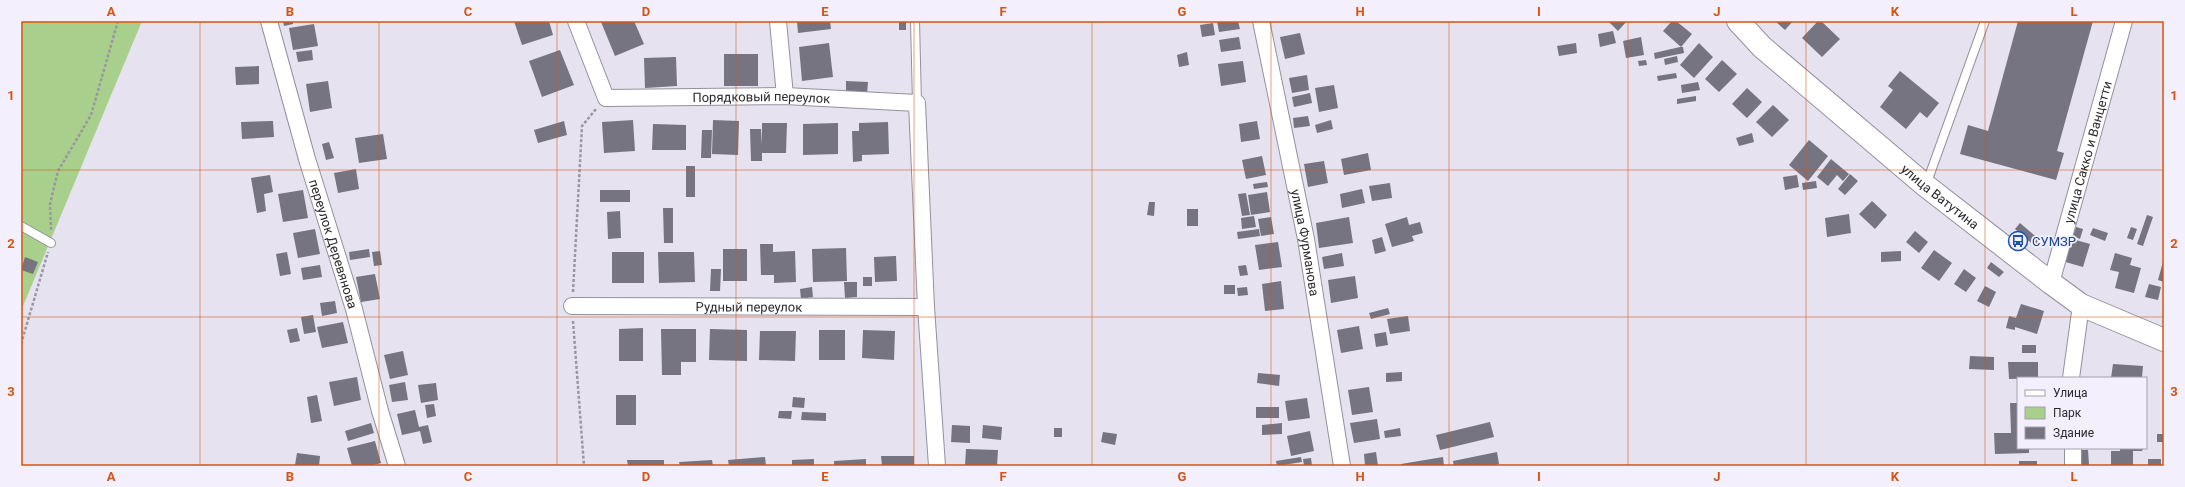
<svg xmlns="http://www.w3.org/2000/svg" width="2185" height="487" font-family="Roboto,sans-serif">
<rect width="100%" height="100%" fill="#e6e2ef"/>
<!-- green -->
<path fill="#a8d08c" d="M21,21H142L21,311Z"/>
<!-- building -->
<path fill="#757480" d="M283,21H293V24L284,26Z
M514,21H549L553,35L522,45Z
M634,21L644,44L615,56L601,22Z
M797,21H830L831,29L798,33Z
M899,21H906V30H899Z
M1217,21H1238L1240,29L1219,32Z
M1608,21H1627L1618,31Z
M1672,21H1676L1692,34L1681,47L1663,31Z
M1775,21H1793L1785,30Z
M1818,21H1821L1840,39L1822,57L1802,38Z
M2018,21H2093L2057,151L2064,153L2056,180L1960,154L1968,125L1988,131Z
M1213,23L1215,35L1202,37L1200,25Z
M314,24L318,46L293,50L289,28Z
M1613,31L1616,43L1600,47L1598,34Z
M1300,33L1305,54L1285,59L1280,37Z
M1239,37L1241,49L1221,52L1219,40Z
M1641,37L1644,55L1626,58L1623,41Z
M829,43L833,77L802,81L799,47Z
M1576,43L1577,53L1559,56L1557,46Z
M1699,43L1713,57L1694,78L1680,65Z
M1680,47H1683L1684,53L1655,59L1654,53Z
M312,50L313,60L298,62L296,52Z
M560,50L574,85L542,97L529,61Z
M1187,52L1189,65L1179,67L1177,55Z
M724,54H758V86H724Z
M1677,56L1678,62L1665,65L1664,59Z
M676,57L677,86L645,88L644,58Z
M1646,60L1647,65L1639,66L1638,61Z
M1722,60L1737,74L1719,92L1705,79Z
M1243,61L1246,82L1221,86L1218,64Z
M259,66V84L236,85L235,67Z
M1900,71L1939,103L1927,118L1920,112L1906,129L1880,107L1893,90L1888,86Z
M1676,73L1677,78L1658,81L1657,76Z
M1307,75L1309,90L1292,93L1289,78Z
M328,81L332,108L310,112L306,84Z
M846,81L868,82L867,95L846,94Z
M1698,82L1700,90L1682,93L1681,85Z
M1334,85L1338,108L1319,112L1315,88Z
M1747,88L1762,102L1747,118L1732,104Z
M1310,93L1312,103L1294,107L1292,97Z
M1696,96V101L1677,104V99Z
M1773,105L1789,120L1772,137L1756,122Z
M1308,116L1310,126L1294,128L1293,118Z
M633,120L635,151L604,153L602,122Z
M713,120L739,121L738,155L712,154Z
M1331,120L1333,129L1317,133L1315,125Z
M273,121L274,137L242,139L241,122Z
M564,121L567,135L538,143L534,130Z
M1257,121L1260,139L1241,142L1239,124Z
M888,122L889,154L862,155V161L853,162L852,131H859V123Z
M762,123H787L786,153H762V161H751L750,129H761L762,145Z
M838,123V154L803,155V124Z
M653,124L686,125V150H652Z
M702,130H712L711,158H701Z
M1752,133L1754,142L1739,146L1736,138Z
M383,134L387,159L359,163L355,138Z
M1809,140L1828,156L1808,181L1789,165Z
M329,142L334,158L326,160L322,144Z
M1368,153L1371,170L1344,175L1341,159Z
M1262,156L1266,175L1246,179L1242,160Z
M1831,159L1849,174L1843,181L1837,175L1828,186L1817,177Z
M1324,161L1328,183L1308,187L1304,164Z
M686,166H695V197H686Z
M356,169L359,189L338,193L334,173Z
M1850,174L1858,181L1845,195L1838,189Z
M270,175L273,192L264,194L266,211L257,213L251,178Z
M1797,175L1799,187L1785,190L1783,177Z
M1816,181L1817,188L1803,190L1802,183Z
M1267,182L1268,187L1254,189L1253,184Z
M1390,183L1392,198L1372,201L1369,186Z
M1362,189L1365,203L1342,208L1340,194Z
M303,190L308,218L283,222L278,194Z
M600,190H630V202H600Z
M1267,192L1270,212L1251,215L1248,195Z
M1246,193L1250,215L1242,216L1238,194Z
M1872,201L1887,215L1875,229L1859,214Z
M1149,202H1155L1154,216L1147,215Z
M663,208H673V243H664Z
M1187,209H1198V226H1187Z
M620,211L621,238L608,239L607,212Z
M1849,214L1851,233L1827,237L1825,218Z
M2147,215L2153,217L2143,246L2137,244Z
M1254,216L1256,227L1242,229L1241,218Z
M1271,217L1274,234L1261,236L1258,219Z
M1349,217L1353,243L1319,248L1316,223Z
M1407,217L1409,225L1420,222L1423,233L1412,236L1414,241L1392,247L1385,224Z
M2020,223L2040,240L2035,246L2015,229Z
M2076,227L2083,229L2080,239L2073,236Z
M2131,227L2137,229L2133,240L2127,238Z
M2093,228L2108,233L2105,241L2090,235Z
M315,229L320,254L298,258L293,233Z
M1259,229L1260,236L1238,239L1237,232Z
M1915,231L1928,242L1919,253L1906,242Z
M1382,237L1386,251L1375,254L1372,240Z
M2069,238L2090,244L2083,267L2062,261Z
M1278,242L1282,267L1259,270L1255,245Z
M760,244H773V252L795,251L796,282L774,283V275H761Z
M846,248L847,281L813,282L812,249Z
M369,249L370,257L350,260L349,252Z
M723,249H747V281H723Z
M1934,250L1952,263L1939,281L1921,268Z
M380,251L382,265L374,266L372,252Z
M1901,251V261L1881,262V252Z
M287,252L291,274L280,276L276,254Z
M612,252H644V283H612Z
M658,252H694L695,282L659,283Z
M1342,253L1344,266L1324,269L1322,257Z
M2115,253L2132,258L2130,265L2141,268L2134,293L2115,288L2119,272L2110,270Z
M896,256L897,281L875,282L874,257Z
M25,257L38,262L33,274L21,270Z
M2164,258V282L2158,280Z
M1991,262L2004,272L1999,277L1987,268Z
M320,265L322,277L303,280L301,268Z
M1246,265L1248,275L1240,276L1238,266Z
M711,269H721L720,291H710Z
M1964,269L1976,278L1966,292L1954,284Z
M375,274L380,299L361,302L356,277Z
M1355,276L1358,298L1331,303L1328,280Z
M863,277H872V286H863Z
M1281,281L1284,309L1265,311L1262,284Z
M844,282H857V297L845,298Z
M2149,284L2161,287L2158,300L2145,297Z
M1224,285H1235V294H1224Z
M1985,286L1996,292L1989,307L1977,301Z
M812,287L813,297L801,299L800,289Z
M1247,287L1248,295L1238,296L1237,288Z
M335,301L337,313L322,316L320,303Z
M2021,304L2044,311L2037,334L2015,327V330L2006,328L2009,316L2016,318Z
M1388,308L1390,314L1371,319L1369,313Z
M313,315L316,332L304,334L301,317Z
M1408,316L1410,331L1390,334L1387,319Z
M343,322L348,343L322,348L317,327Z
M1359,326L1363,349L1341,353L1337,330Z
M297,328L300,341L290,343L287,330Z
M643,328V361H619V329Z
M661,329H696V362H681V375H662Z
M710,329L747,330V361L709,360Z
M819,330H845V360H819Z
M863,330L895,331L894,360L862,358Z
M760,331H796L795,361L759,360Z
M1386,332L1388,345L1376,347L1374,334Z
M2022,345H2036V353H2022Z
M403,351L408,375L390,379L384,355Z
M1970,356L1994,357V370L1969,369Z
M2008,362H2038V378L2009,379Z
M2113,364L2143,366L2142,377L2111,378Z
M1402,372V381L1386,382V373Z
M1258,373L1280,375L1279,386L1257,383Z
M357,377L361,400L334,406L329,382Z
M405,382L408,400L392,402L389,385Z
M436,383L438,400L421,403L418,385Z
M1369,387L1373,412L1352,415L1348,390Z
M317,395L322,421L311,423L307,397Z
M616,395H636V425H616Z
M793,397L805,398L804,408L792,407Z
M1307,398L1310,418L1288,421L1285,401Z
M2010,403H2018V448H2029V453L1995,454L1994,433H2011Z
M434,404L436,416L427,418L425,405Z
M1256,407H1279V418H1256Z
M415,410L419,427L428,425L432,442L423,444L420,431L402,435L397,414Z
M779,411H792L791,419L778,418Z
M802,412L826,413V421L801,420Z
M1377,419L1380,439L1354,443L1350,423Z
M1490,422L1494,437L1440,450L1436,435Z
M371,423L374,433L348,441L345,431Z
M1282,423V434L1262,435V425Z
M952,425L970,426V443L951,442Z
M983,425L1002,427L1001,440L982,438Z
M1054,428H1062V437H1054Z
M1400,428L1401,436L1385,438L1384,431Z
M1310,431L1314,451L1291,456L1287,436Z
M1103,432L1117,434L1115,445L1101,442Z
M2157,434H2164V442H2157Z
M375,441L381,463L370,466H352L347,448Z
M2120,448H2143L2142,451H2133V466H2111V451H2120Z
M966,449L998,450L997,466H965Z
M2081,450H2088L2089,465L2082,466Z
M1376,452L1378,466H1365L1364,454Z
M1497,452L1499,464L1490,466H1454L1453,461Z
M297,453L320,456L319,466L295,465Z
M881,456H914V466H882Z
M765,457L766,466H729L728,460Z
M1301,457L1302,462L1277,466L1276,461Z
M1443,457L1444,466H1401V464Z
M1311,458L1312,466H1304L1303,459Z
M814,459V466H792V460Z
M866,459V466H834V461Z
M2148,459H2161V465H2148Z
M627,460H664V466H628Z
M712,460L713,466H680L679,462Z
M2019,461H2037V466H2019Z"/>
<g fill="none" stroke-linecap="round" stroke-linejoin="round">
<!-- lane casing -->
<g stroke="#94919d" stroke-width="10">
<path id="lane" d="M915,21L917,103
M1926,185L1985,21
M21,226L51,243"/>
</g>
<!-- street casing -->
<g stroke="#94919d" stroke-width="18">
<g id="street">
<path id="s1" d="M269,21L307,159L354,309L380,411L397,466"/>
<path id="s2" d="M576,21L606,98L785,96L917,103L926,307L937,466"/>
<path d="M778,21L785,96"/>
<path id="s3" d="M1261,21L1306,239L1342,466"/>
<path id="s4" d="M2051,283L2124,21"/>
<path id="s5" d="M572,306L926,307"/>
<path d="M2071,378L2081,305"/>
<path d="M2073,448V466"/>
</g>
</g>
<!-- primary casing -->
<g stroke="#94919d" stroke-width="24">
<g id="primary">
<path id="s6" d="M1738,21L1762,47L1926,186L2051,283L2081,305L2164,340"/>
</g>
</g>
<!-- path -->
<path stroke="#9a97a1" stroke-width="2.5" stroke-dasharray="3 2" stroke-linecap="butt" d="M51,230L50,204L58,171L91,115L118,21
M573,292L582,126L596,109
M573,321L584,466
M21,344L48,252"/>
<!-- lane -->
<use href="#lane" stroke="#fff" stroke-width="8"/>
<!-- street -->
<use href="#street" stroke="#fff" stroke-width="16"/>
<!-- primary -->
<use href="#primary" stroke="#fff" stroke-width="22"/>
</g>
<!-- grid -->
<path fill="none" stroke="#d55410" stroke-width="1" stroke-opacity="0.55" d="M200,21V466M379,21V466M557,21V466M736,21V466M914,21V466M1092,21V466M1271,21V466M1449,21V466M1628,21V466M1806,21V466M1985,21V466M21,170H2164M21,317H2164"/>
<!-- icons -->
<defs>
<g id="bus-ring" transform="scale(1)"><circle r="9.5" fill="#f3effd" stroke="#1a4fb4" stroke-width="1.5"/><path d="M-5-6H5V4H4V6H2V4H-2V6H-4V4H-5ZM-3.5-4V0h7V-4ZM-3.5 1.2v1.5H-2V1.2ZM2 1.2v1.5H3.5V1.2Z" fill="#1a4fb4"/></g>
</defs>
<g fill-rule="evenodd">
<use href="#bus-ring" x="2018" y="241"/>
</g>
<g text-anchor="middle" stroke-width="3.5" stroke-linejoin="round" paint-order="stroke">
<!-- street labels -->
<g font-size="13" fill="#2c2a2f" stroke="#f3effd">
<text dy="5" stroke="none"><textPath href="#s2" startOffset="238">Порядковый переулок</textPath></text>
<text dy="5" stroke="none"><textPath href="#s4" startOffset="136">улица Сакко и Ванцетти</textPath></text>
<text dy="5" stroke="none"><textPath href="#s6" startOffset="268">улица Ватутина</textPath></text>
<text dy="5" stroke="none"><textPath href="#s1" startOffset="232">переулок Деревянова</textPath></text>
<text dy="5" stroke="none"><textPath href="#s3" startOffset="226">улица Фурманова</textPath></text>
<text dy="5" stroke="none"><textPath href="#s5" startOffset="177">Рудный переулок</textPath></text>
</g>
<!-- transit labels -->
<g font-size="13" fill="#164399" stroke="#f3effd" text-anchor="start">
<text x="2032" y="246">СУМЗР</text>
</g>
</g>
<!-- border -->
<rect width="2185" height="487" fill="none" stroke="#f3effd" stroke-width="44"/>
<!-- legend -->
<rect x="2017" y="377" width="130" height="72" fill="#f3effd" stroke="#a3a0ab"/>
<rect x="2025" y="390" width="20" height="6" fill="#ffffff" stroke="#a3a0ab"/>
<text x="2053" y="397" font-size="12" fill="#2c2a2f">Улица</text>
<rect x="2025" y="407" width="20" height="12" fill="#a8d08c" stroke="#a3a0ab"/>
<text x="2053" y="417" font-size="12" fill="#2c2a2f">Парк</text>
<rect x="2025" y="427" width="20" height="12" fill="#757480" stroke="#a3a0ab"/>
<text x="2053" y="437" font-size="12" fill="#2c2a2f">Здание</text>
<rect x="22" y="22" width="2141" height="443" fill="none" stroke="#d55410" stroke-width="1.5"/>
<g font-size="13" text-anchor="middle" font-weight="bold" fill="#d55410">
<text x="111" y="16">A</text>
<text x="290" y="16">B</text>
<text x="468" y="16">C</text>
<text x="646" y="16">D</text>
<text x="825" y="16">E</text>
<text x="1003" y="16">F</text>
<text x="1182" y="16">G</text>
<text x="1360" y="16">H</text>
<text x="1539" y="16">I</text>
<text x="1717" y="16">J</text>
<text x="1895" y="16">K</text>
<text x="2074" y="16">L</text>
<text x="11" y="100">1</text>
<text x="2174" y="100">1</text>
<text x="11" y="248">2</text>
<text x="2174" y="248">2</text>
<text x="11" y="396">3</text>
<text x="2174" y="396">3</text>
<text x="111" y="481">A</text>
<text x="290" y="481">B</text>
<text x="468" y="481">C</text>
<text x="646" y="481">D</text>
<text x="825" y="481">E</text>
<text x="1003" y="481">F</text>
<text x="1182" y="481">G</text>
<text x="1360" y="481">H</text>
<text x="1539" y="481">I</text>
<text x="1717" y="481">J</text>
<text x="1895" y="481">K</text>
<text x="2074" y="481">L</text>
</g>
</svg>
